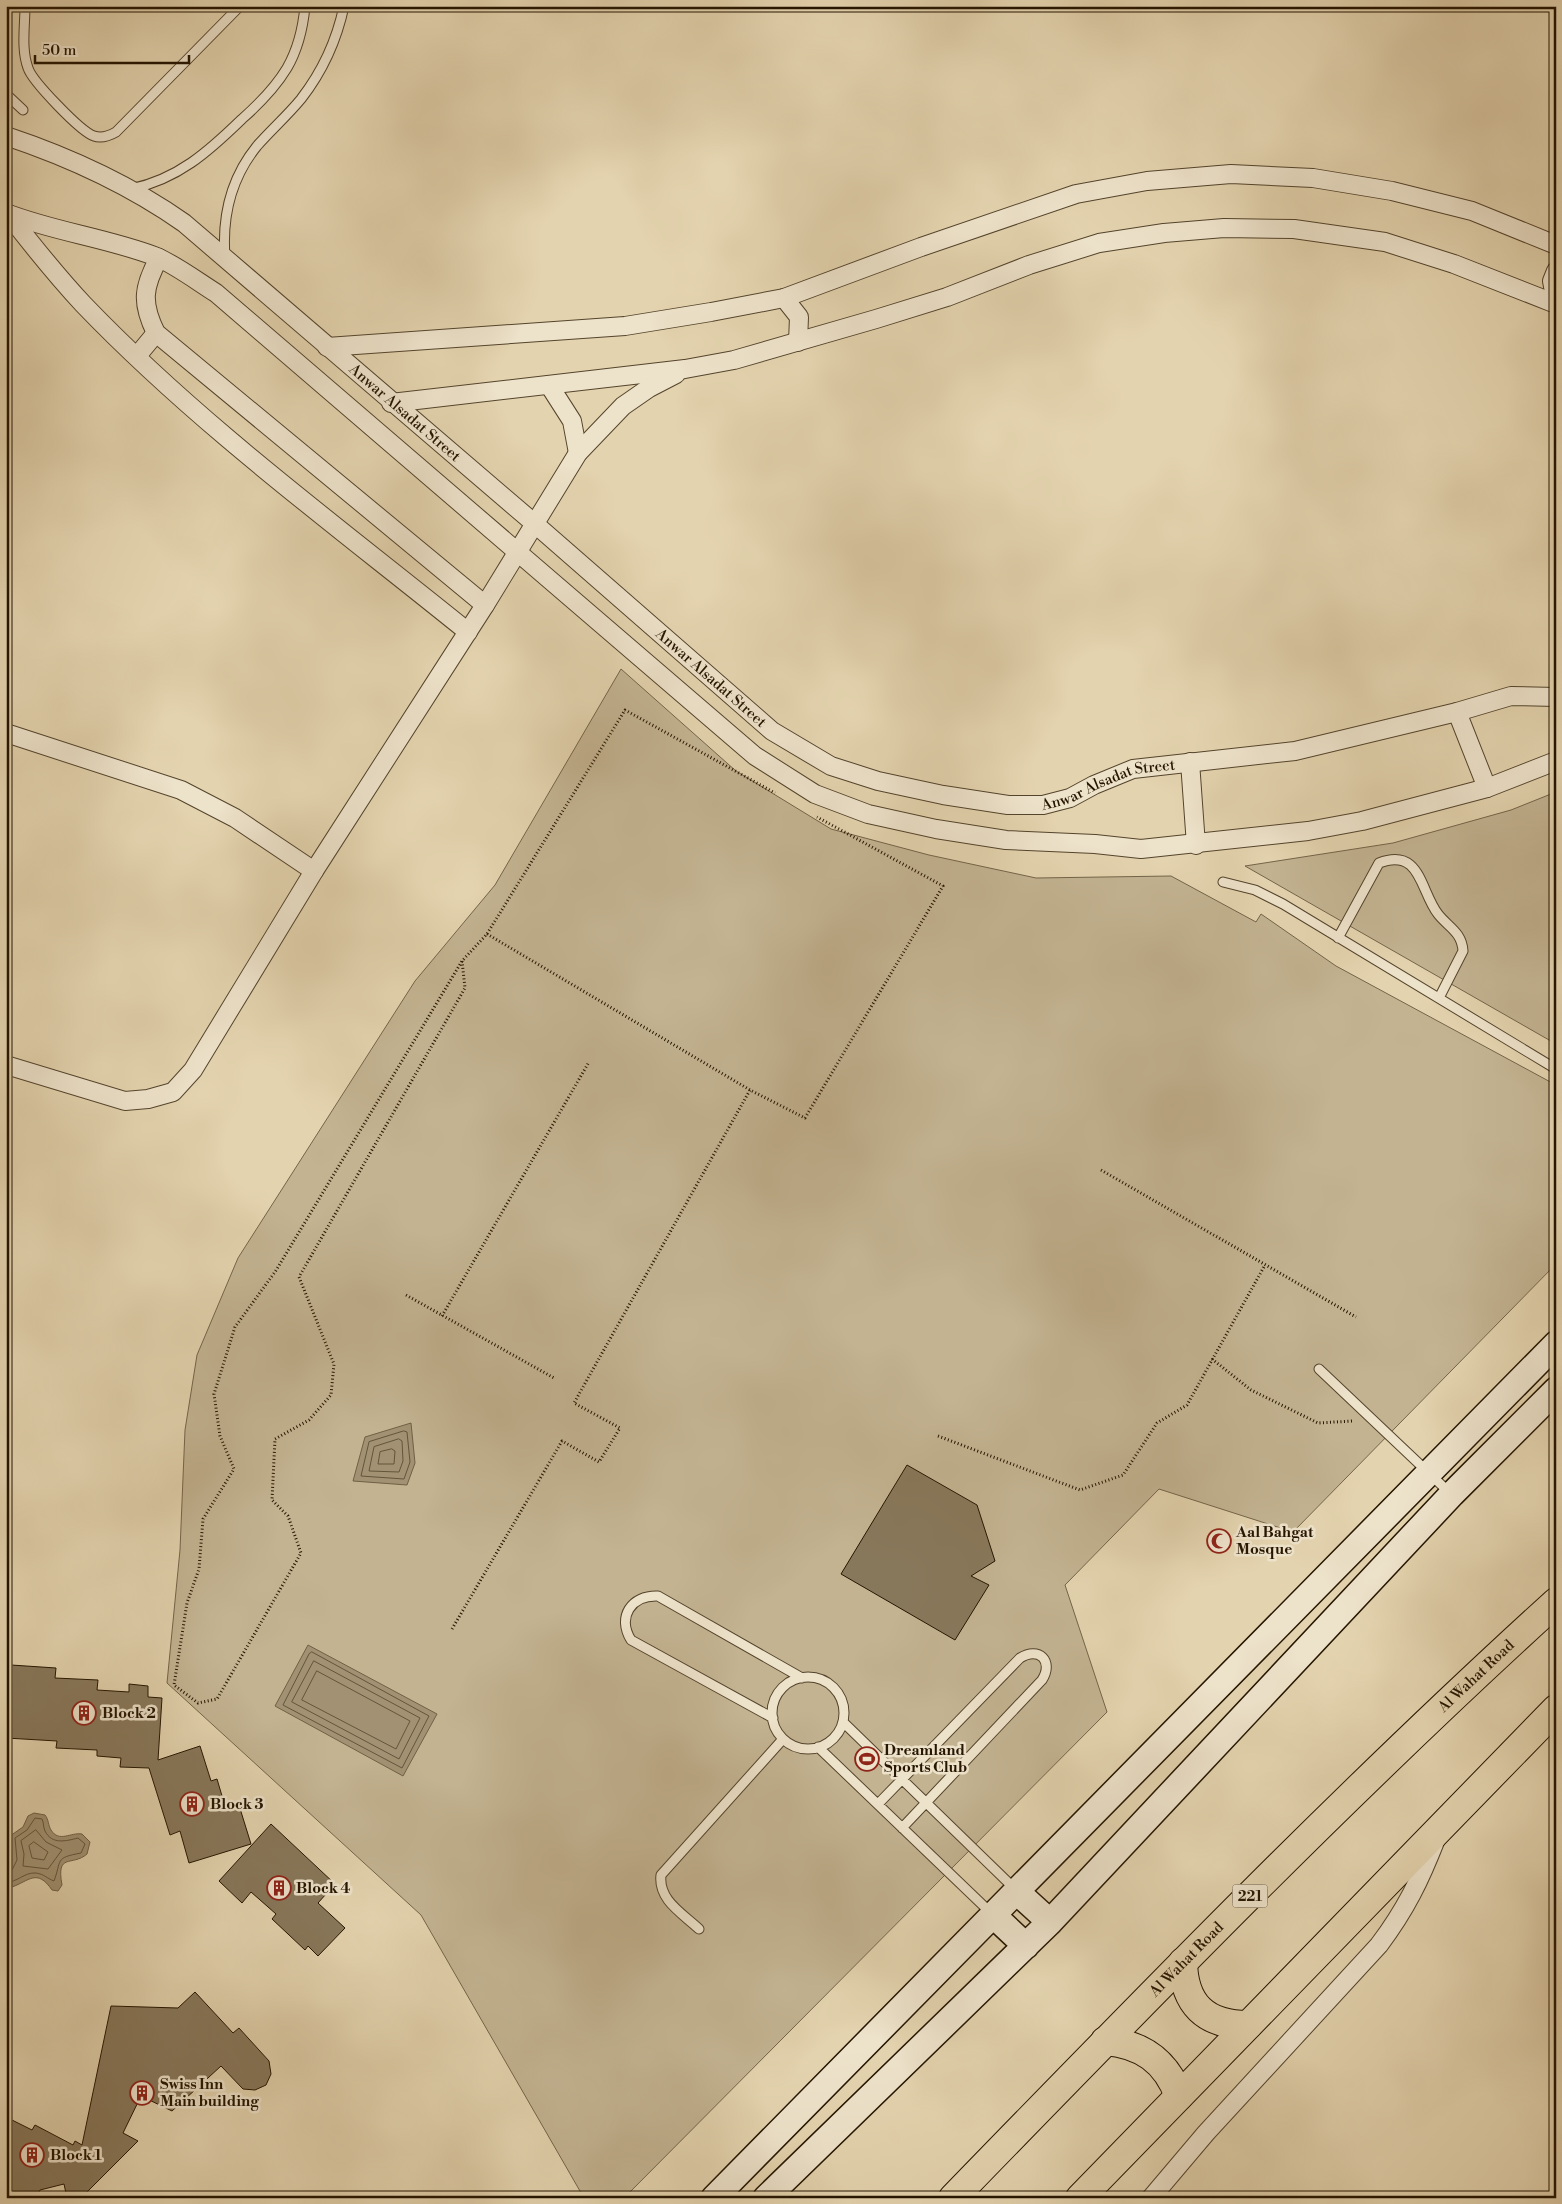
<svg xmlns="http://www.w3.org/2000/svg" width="1562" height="2204" font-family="'Libre Bodoni',serif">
<rect width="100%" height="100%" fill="#e3d3ae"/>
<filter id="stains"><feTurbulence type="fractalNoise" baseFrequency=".004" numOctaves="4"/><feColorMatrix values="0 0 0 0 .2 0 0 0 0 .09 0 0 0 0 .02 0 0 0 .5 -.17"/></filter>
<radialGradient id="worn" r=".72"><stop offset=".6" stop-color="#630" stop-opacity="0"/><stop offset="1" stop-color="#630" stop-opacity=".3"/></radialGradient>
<!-- green -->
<path fill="#c3b391" stroke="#746449" d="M621,669L736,771L831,829L929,855L1036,878L1171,876L1256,922L1261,914L1336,966L1556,1085V1264L1293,1532L1159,1489L1065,1585L1107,1712L624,2198H584L421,1915L167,1683L180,1550L185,1430L197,1355L238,1258L415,981L495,885Z
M1556,792V1044L1245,866L1393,843L1511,810Z"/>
<!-- water -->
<path fill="#a29273" stroke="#706045" d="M411,1423L415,1463L407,1485L353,1481L365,1437Z
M308,1645L437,1714L403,1776L275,1706Z
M34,1813L45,1815C49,1820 48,1825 51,1830C59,1843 71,1832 82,1834L90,1842L87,1854C72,1867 56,1852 62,1885L58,1891L52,1890C37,1868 29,1881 12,1887L6,1886V1870L12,1860L9,1846L10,1836L23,1827L28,1816Z"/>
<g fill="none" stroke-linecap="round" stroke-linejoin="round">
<!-- shore -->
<path stroke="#64543a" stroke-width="1" d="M404,1431L407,1432L410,1462L404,1479L361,1476L369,1442Z
M399,1439L402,1441L403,1461L399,1472L369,1471L374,1447Z
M392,1449L395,1451L394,1464H378L380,1452Z
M312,1652L429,1716L402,1768L283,1705L309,1654Z
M314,1661L420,1718L399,1759L292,1702Z
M317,1671L410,1721L396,1749L302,1700Z
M36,1830L46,1842L62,1850L48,1869L23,1866L24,1854L21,1841Z
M34,1842L48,1852L44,1860L32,1858L29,1846Z
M6,1872L12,1870L17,1860L15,1838L27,1830L35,1818L42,1819C44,1823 43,1827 45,1831C52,1845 66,1841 78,1838L85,1844L81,1853C54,1858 62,1860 54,1881C48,1879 44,1874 36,1873C24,1872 17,1883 6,1882"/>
</g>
<!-- building -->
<path fill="#88785b" stroke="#251501" d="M907,1465L977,1505L995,1561L971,1576L989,1585L955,1640L841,1574Z
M11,1665L56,1668L55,1678L98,1680L97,1690L129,1692V1684L148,1686V1697L162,1698L158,1760L200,1746L211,1781L217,1779L225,1806L238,1802L251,1844L189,1863L180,1831L170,1835L149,1768L120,1767L121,1758L97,1756V1750L56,1748L57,1741L6,1738V1670H10Z
M271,1824L335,1884L318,1903L345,1928L318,1956L308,1946L305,1950L272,1919L276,1914L251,1892L242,1903L219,1881Z
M195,1992L233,2033L239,2028L269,2061L271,2074L266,2085L255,2090L243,2089L221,2066L172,2111L141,2096L123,2133L138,2141L81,2198H67L64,2184L40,2190L36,2198H6V2117L32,2130L35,2125L73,2145L75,2141L82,2145L111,2006L178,2008Z"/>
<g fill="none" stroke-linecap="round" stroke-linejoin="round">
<!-- lane casing -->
<g stroke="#54442c" stroke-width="11">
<path id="lane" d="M25,6C25,26 21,49 28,68C32,81 81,132 94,136C102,139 109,136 116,132L240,6
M6,9L9,6
M6,94L23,110
M131,189C178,179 208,152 242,119C259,104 275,88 287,68C298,49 303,28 305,6
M225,257C222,217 231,178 257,146C271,130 287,116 301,99C322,72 337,39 344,6
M1223,882L1255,890L1283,904L1556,1069
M1338,938L1379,863C1421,847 1420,891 1438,914C1448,927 1462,932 1463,951L1439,998
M1319,1369L1451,1494
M772 1713a36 36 0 1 1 72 0a36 36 0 1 1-72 0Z
M773,1718L631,1640C617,1617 631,1595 658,1596L802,1678
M843,1722L1016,1890
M818,1747L991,1913
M878,1804L1020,1658C1039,1646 1054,1661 1042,1680L902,1828
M699,1929C682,1913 658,1900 661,1875L783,1739"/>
</g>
<!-- street casing -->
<g stroke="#54442c" stroke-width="20">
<g id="street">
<path id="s1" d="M6,136C69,157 130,185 184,223L535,524L772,731L831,766L878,781L943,795L1008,805H1043L1070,798L1094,785L1133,769L1295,751L1457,712L1511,696L1556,697"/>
<path d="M6,213C55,232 108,238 157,257C177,266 197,281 216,293L755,756L815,794L868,814L936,829L1006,840L1095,844L1141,849L1308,831L1362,821L1487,788L1556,761"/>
<path d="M8,214C32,245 56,275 83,304C199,425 337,526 468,632"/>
<path d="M159,258C143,287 141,303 156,333L485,605"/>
<path d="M1556,271L1552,281L1556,303"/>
<path d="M784,298L799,317L798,342"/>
<path d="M327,347L625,326L711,312L784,298L921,247L1076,194L1147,181L1231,174L1313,178L1392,191L1472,211L1556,245"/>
<path d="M137,356L156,333"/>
<path d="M549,385L572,421L578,453"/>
<path d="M391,403L685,369L734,360L876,319L947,297L1029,265L1099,243L1164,233L1224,228L1294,229L1385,242L1454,264L1556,304"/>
<path d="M1457,712L1487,788"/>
<path d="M6,733L181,790L235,818L314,871"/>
<path d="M1190,762L1196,845"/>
<path d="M6,1065L125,1101L148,1099L173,1092L193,1070L314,871L485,605L578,453L623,406L649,388L676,374"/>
<path d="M1151,2198L1206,2133L1379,1945C1406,1909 1420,1880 1436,1839"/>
</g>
</g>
<!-- secondary casing -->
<g stroke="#251501" stroke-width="28">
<path id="secondary" d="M1016,1891L1050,1922
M993,1915L1026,1946
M714,2198L1556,1344
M766,2198L1050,1922L1452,1494L1556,1390"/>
</g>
<!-- highway casing -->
<g stroke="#251501" stroke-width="30">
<g id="highway">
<path d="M1183,1962C1184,2004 1205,2025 1248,2025"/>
<path d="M1105,2041C1142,2044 1166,2061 1179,2096"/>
<path id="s2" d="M953,2198C1150,1995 1347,1792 1556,1602"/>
<path d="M1080,2198L1556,1709"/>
</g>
</g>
<!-- path -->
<path stroke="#251501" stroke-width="3" stroke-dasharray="1 2.5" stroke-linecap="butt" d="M487,934L750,1090L805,1118L943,886L817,817
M462,961L465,988L299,1277L334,1364L331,1395L309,1420L275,1439L272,1500L288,1516L301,1553L217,1699L198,1703L174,1685L187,1603L199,1569L203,1519L234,1469L220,1436L214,1394L235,1327L275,1272L462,961L487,934L625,710L775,793
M1101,1170L1356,1317
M406,1295L554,1378
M442,1316L589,1062
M1212,1359L1251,1390L1318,1423L1353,1421
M938,1436L1080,1490L1123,1475L1157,1423L1187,1405L1265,1265
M452,1629L562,1441L599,1462L620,1428L574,1403L750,1090"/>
<!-- lane -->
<use href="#lane" stroke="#ede2ca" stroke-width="9"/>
<!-- street -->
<use href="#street" stroke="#ede2ca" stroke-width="18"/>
<!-- secondary -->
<use href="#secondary" stroke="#ede2ca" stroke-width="25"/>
<!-- highway -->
<use href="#highway" stroke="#e3d3ae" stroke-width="28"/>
</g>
<!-- icons -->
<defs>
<g id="mosque-ring" transform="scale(1.25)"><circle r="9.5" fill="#ede2ca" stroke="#8f2418" stroke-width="1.5"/><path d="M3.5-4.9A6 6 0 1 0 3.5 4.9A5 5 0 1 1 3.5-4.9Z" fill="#8f2418"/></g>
<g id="building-ring" transform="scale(1.25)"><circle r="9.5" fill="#ede2ca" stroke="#8f2418" stroke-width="1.5"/><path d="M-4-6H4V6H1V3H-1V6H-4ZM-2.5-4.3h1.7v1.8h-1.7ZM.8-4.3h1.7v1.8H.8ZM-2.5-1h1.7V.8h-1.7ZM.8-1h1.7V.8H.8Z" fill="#8f2418"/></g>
<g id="stadium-ring" transform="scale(1.25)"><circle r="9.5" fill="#ede2ca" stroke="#8f2418" stroke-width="1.5"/><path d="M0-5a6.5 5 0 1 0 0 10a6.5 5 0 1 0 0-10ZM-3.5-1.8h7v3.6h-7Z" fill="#8f2418"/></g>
</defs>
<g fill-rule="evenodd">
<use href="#mosque-ring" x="1219" y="1541"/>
<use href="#building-ring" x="84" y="1713"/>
<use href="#stadium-ring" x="867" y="1759"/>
<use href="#building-ring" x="192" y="1804"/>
<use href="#building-ring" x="279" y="1888"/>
<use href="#building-ring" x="142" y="2093"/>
<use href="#building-ring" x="32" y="2155"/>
</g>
<g text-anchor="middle" stroke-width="5" stroke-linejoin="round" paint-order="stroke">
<!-- shield labels -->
<rect fill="#ede2ca" stroke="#61523d" stroke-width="1" x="1232.5" y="1884.5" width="35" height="23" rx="4"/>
<g font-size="14" font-weight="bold" fill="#251501">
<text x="1250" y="1901">221</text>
</g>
<!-- street labels -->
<g font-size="15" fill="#251501" stroke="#ede2ca">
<text dy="5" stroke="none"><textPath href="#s1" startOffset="490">Anwar Alsadat Street</textPath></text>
<text dy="5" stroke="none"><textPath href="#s1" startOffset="895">Anwar Alsadat Street</textPath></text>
<text dy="5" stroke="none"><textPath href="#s1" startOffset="1330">Anwar Alsadat Street</textPath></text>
<text dy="5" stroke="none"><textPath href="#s2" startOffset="739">Al Wahat Road</textPath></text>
<text dy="5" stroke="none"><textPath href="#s2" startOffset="334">Al Wahat Road</textPath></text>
</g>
<!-- poi labels -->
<g font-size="15" font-weight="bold" fill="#251501" stroke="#ede2ca" text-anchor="start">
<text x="1236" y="1537">Aal Bahgat<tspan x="1236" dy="17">Mosque</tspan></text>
<text x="102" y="1718">Block 2</text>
<text x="884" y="1755">Dreamland<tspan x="884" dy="17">Sports Club</tspan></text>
<text x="210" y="1809">Block 3</text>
<text x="296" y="1893">Block 4</text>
<text x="160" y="2089">Swiss Inn<tspan x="160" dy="17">Main building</tspan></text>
<text x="50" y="2160">Block 1</text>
</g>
</g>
<!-- margin -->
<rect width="1562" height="2204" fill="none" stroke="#e3d3ae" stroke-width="25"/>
<rect x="8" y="8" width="1547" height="2189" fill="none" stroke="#251501" stroke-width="2.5"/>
<rect x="12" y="12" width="1537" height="2179" fill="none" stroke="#251501"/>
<!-- scale -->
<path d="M35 55v8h154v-8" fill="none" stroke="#251501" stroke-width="2.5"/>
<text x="42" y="55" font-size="15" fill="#251501" stroke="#ede2ca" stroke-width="4" paint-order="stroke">50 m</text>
<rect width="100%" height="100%" filter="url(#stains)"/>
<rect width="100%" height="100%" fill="url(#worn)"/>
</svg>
